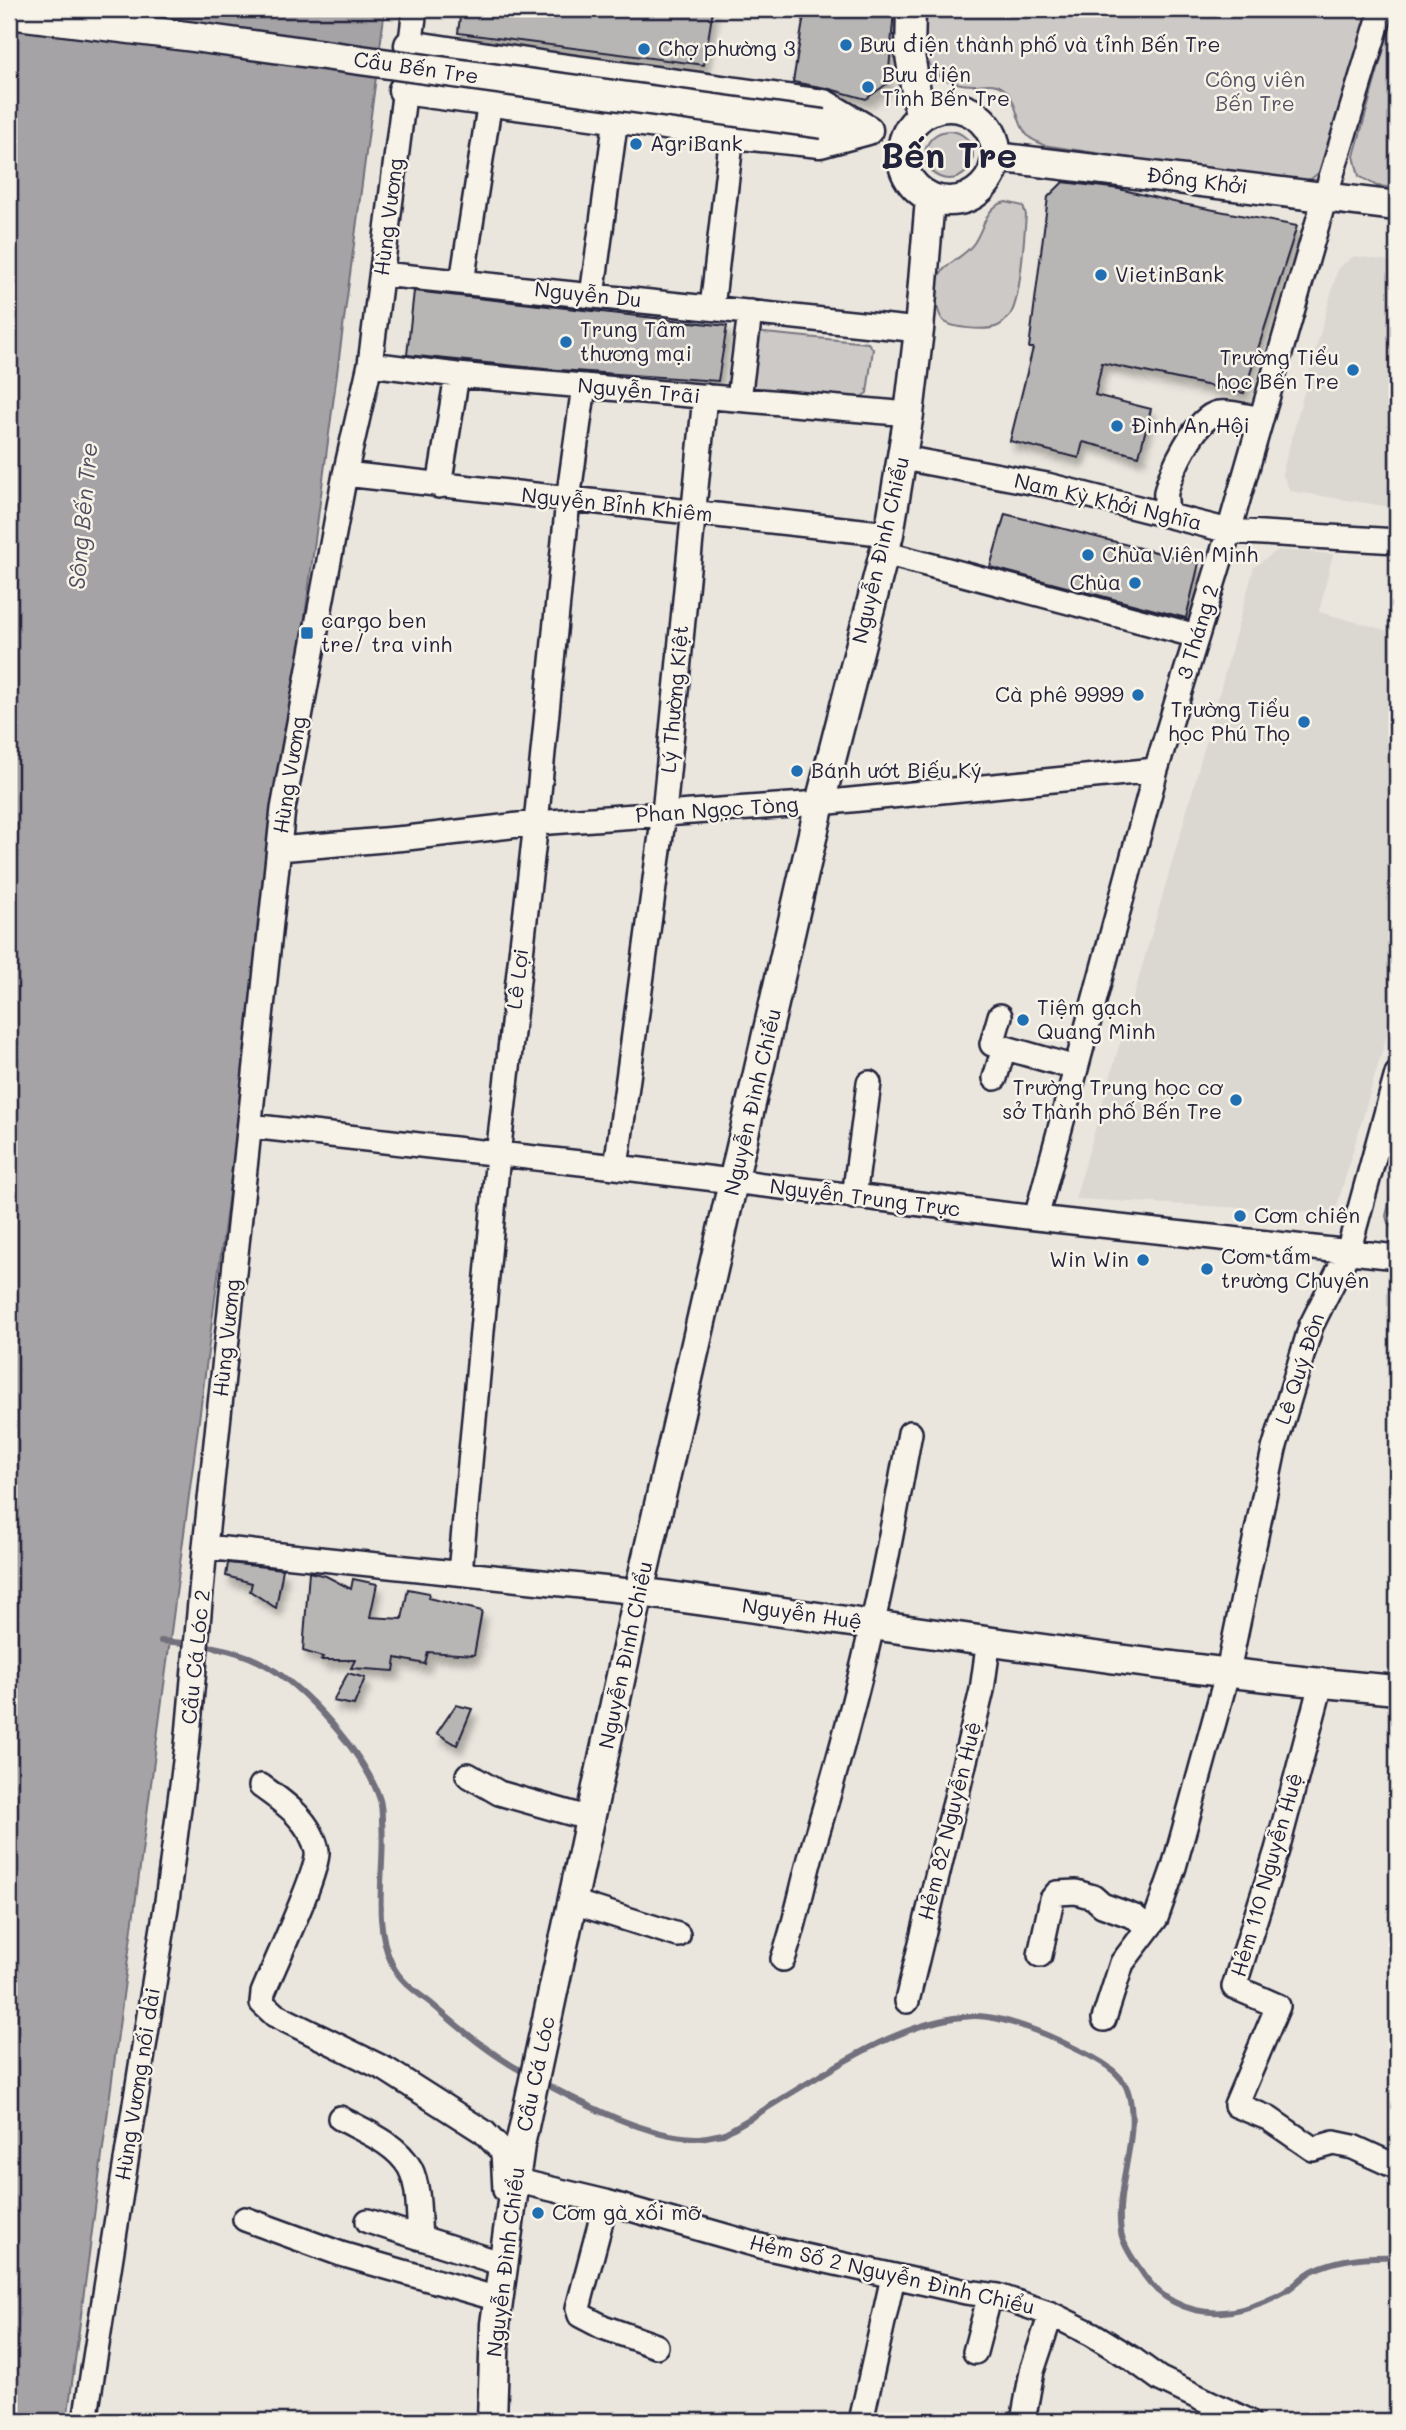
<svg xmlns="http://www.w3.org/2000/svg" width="1406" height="2430" font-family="Mali,sans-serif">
<defs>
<filter id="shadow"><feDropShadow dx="4.5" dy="8" stdDeviation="3.5" flood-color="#0004"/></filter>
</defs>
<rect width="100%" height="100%" fill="#eae6de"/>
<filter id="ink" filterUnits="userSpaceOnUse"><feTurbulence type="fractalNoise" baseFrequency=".0143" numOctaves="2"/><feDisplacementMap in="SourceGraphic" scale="14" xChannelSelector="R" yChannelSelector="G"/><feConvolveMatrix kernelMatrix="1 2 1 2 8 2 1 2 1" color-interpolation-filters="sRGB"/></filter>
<g filter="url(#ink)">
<!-- built -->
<path fill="#dbd8d2" d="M1354,256L1397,262V508L1290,491L1282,473L1338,268Z
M1278,550L1333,554L1319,612L1389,631L1397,608V1000L1335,1213L1075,1199L1186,814L1254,567Z"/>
<!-- green -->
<path fill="#cdc9c6" stroke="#787680" stroke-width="2" d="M922,9H1370L1322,170L1311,179L1294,183L1043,145C1039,142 1032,140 1029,137C1016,125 1018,100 1004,89C994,81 985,85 973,85C922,84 922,50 922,9Z
M1397,9V188L1377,186L1359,176L1354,156L1388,34Z
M925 155a24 24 0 1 1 48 0a24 24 0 1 1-48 0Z
M1006,202L1023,206L1026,215C1024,236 1021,300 1010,315C1008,318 1001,325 998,326C987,331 948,329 942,319C935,309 936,289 938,277C946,262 965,257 974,243C985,227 985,206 1006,202Z
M754,332L868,343L873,349L867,393L859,398L748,388Z
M1397,1170V1233L1388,1223L1386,1216Z"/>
<!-- water -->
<path fill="#a6a3a6" stroke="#716f7b" stroke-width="2" d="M9,9H385L67,2421H9Z"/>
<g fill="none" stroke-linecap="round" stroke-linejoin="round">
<!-- stream -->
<path stroke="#716f7b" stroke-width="6" d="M161,1641C195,1644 229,1646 260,1662C301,1682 367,1756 380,1800C382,1807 382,1815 382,1821C386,1867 371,1921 392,1964C400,1982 418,1993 433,2005C463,2031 493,2056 527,2074
M540,2081C583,2104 646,2137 696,2138C705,2138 714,2135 723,2134C797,2094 889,2019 974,2016C1000,2015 1047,2034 1070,2046C1091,2056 1124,2070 1129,2095C1140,2140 1114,2188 1121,2232C1123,2245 1132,2258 1140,2269C1148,2282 1160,2295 1174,2302C1210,2321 1250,2311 1284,2292C1295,2286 1303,2275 1314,2270C1339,2258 1370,2256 1397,2257"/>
</g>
<!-- building -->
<path fill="#b8b6b5" stroke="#22223b" stroke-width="2" filter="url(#shadow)" d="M461,9H713L704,65L458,33Z
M805,9H894L888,83L866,99L826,88L793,82Z
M1063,182L1119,189L1178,203L1297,226L1244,393L1102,363L1095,395L1151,409L1139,456L1083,442L1079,458L1010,441L1033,348H1029L1048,197Z
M414,291L727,326L718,381L545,369L407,355Z
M1005,514L1199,563L1186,618L990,567Z
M228,1563L283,1569L276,1608L250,1591L252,1583L226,1576Z
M309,1572L326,1576L351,1589L353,1579L377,1584L370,1617L402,1619L408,1589L429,1593L428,1598L482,1611L474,1655L428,1652L425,1664L396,1658L394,1671L351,1668L355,1660H321L323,1657L303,1651Z
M348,1673L365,1678L354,1705L333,1701Z
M456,1705L472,1709L457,1745L437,1733Z"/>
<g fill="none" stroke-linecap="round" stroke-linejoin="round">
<!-- minor casing -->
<g stroke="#22223b" stroke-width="28">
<path id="minor" d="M382,274L919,330
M462,282L490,101
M592,296L616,118
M712,308L732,134
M370,364L457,375L909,414
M739,399L750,312
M903,458L1047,485L1229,531L1397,541
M345,474L889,534
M439,486L457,375
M1167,514C1167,507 1165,499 1166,492C1171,471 1195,418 1218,413C1230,411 1249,417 1261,419
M884,553L1197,636
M279,849L407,838L536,823L820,803L1156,770
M1000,1016L992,1044L1076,1068
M995,1078L1004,1048
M250,1126L616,1167L1036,1218L1397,1257
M616,1167L664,813L705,396
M854,1197L869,1083
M1036,1218L1156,770L1229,531L1325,197L1382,9
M205,1547L639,1592
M460,1573L498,1155L536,823L568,500L584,386
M1321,1684L1277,1850L1234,1987L1278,2006L1236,2105L1268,2118L1313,2149L1334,2143L1353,2147L1397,2167
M468,1775L499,1793L591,1819
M261,1786C285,1803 311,1821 317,1851C320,1869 272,1970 263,1993L262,2003L275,2015L387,2070L484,2132L503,2152L505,2190
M573,1902L678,1935
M1040,1955L1052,1899L1057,1893L1076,1892L1093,1897L1102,1905L1135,1917L1148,1928
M783,1959C797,1920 803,1880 815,1841C836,1770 856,1698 872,1626C887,1562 898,1497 910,1433
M907,2001L982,1690L989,1640
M1104,2019L1122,1963L1156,1918L1174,1867L1228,1671L1274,1449L1311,1326L1348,1252L1397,1074
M340,2118C364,2131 396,2143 410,2168C420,2188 418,2216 420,2238
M514,2180L606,2202L764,2247L966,2292L998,2296L1051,2314L1092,2334L1131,2358L1160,2379L1248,2421
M606,2202L578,2308L580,2315L603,2327L656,2346
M245,2219L341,2254L498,2299
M368,2221L503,2264
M975,2352L990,2295
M85,2421L167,1901L187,1746L205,1547L283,809L345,474L370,364L415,9
M861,2421L893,2277
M1023,2421L1032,2371L1051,2314"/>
</g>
<!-- major casing -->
<g stroke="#22223b" stroke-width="33">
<path id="major" d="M911,9L910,55L920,116
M409,45L546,66L824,104L868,130
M403,90L732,134L820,143L868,130
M902 154a47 47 0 1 1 94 0a47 47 0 1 1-94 0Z
M996,157L1397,206
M639,1592C891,1626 1144,1668 1397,1690
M492,2421L495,2324L520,2145L639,1592L820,803L889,534L909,414L919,330L930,199"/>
</g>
<!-- minor -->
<use href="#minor" stroke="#f7f3e8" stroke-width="23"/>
<!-- major -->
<use href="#major" stroke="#f7f3e8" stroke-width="28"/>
<!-- major-bridge casing -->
<g stroke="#22223b" stroke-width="33" stroke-linecap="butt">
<path id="major-bridge" d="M9,14L194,37L823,124"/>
</g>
<!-- major-bridge -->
<use href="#major-bridge" stroke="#f7f3e8" stroke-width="28"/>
</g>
</g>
<!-- markers -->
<g fill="#1f6fb2" stroke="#f7f3e8" stroke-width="2.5">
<circle cx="846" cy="45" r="7"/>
<circle cx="644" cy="49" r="7"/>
<circle cx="868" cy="87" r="7"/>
<circle cx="636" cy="144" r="7"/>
<circle cx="1101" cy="275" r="7"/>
<circle cx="566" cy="342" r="7"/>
<circle cx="1353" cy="370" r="7"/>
<circle cx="1117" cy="426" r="7"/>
<circle cx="1088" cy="555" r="7"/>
<circle cx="1135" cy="583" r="7"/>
<rect x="300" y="626" width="14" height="14" rx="3.5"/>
<circle cx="1138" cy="695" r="7"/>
<circle cx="1304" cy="722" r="7"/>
<circle cx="797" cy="771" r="7"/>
<circle cx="1023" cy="1020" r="7"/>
<circle cx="1236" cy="1100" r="7"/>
<circle cx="1240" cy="1216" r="7"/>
<circle cx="1143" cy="1260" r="7"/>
<circle cx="1207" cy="1269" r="7"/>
<circle cx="538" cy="2213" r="7"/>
</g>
<g text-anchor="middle" stroke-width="5" stroke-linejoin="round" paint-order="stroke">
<!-- poi labels -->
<g font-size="21" fill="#22223b" stroke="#f7f3e8" text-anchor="start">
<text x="860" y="52">Bưu điện thành phố và tỉnh Bến Tre</text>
<text x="658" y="56">Chợ phường 3</text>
<text x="882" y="82">Bưu điện<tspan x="882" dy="24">Tỉnh Bến Tre</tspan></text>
<text x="650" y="151">AgriBank</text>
<text x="1115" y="282">VietinBank</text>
<text x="580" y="337">Trung Tâm<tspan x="580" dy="24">thương mại</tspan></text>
<text x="1339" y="365" text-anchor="end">Trường Tiểu<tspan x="1339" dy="24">học Bến Tre</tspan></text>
<text x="1131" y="433">Đình An Hội</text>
<text x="1102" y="562">Chùa Viên Minh</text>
<text x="1121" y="590" text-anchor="end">Chùa</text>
<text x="321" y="628">cargo ben<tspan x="321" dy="24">tre/ tra vinh</tspan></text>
<text x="1124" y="702" text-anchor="end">Cà phê 9999</text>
<text x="1290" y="717" text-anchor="end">Trường Tiểu<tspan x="1290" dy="24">học Phú Thọ</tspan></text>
<text x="811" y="778">Bánh ướt Biếu Ký</text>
<text x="1037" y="1015">Tiệm gạch<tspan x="1037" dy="24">Quang Minh</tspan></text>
<text x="1222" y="1095" text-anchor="end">Trường Trung học cơ<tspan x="1222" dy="24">sở Thành phố Bến Tre</tspan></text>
<text x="1254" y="1223">Cơm chiên</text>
<text x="1221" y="1264">Cơm tấm<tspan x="1221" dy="24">trường Chuyên</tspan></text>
<text x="1129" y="1267" text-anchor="end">Win Win</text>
<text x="552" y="2220">Cơm gà xối mỡ</text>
</g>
<!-- street labels -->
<g font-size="21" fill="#22223b" stroke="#f7f3e8">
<text transform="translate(416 68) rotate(8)" y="7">Cầu Bến Tre</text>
<text transform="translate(1197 181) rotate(7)" y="7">Đồng Khởi</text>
<text transform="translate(389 217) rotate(-83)" y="7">Hùng Vương</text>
<text transform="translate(588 295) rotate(6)" y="7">Nguyễn Du</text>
<text transform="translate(639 391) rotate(5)" y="7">Nguyễn Trãi</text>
<text transform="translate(1108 502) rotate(13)" y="7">Nam Kỳ Khởi Nghĩa</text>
<text transform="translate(617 505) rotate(6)" y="7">Nguyễn Bỉnh Khiêm</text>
<text transform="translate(881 550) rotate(-77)" y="7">Nguyễn Đình Chiểu</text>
<text transform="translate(1198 632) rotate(-73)" y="7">3 Tháng 2</text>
<text transform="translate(675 699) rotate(-85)" y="7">Lý Thường Kiệt</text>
<text transform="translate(290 775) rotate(-81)" y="7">Hùng Vương</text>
<text transform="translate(717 810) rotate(-4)" y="7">Phan Ngọc Tòng</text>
<text transform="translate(518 979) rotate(-83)" y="7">Lê Lợi</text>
<text transform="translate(753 1102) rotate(-77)" y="7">Nguyễn Đình Chiểu</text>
<text transform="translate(865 1198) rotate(7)" y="7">Nguyễn Trung Trực</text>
<text transform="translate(227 1338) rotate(-84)" y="7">Hùng Vương</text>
<text transform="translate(1300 1369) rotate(-72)" y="7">Lê Quý Đôn</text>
<text transform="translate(802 1614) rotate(8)" y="7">Nguyễn Huệ</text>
<text transform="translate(626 1655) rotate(-78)" y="7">Nguyễn Đình Chiểu</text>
<text transform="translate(196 1657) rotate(-84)" y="7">Cầu Cá Lóc 2</text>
<text transform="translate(950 1821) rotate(-76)" y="7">Hẻm 82 Nguyễn Huệ</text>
<text transform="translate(1267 1875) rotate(-74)" y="7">Hẻm 110 Nguyễn Huệ</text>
<text transform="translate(536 2074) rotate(-78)" y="7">Cầu Cá Lóc</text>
<text transform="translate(138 2084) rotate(-81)" y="7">Hùng Vương nối dài</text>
<text transform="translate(506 2262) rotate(-83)" y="7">Nguyễn Đình Chiểu</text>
<text transform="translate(892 2275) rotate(13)" y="7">Hẻm Số 2 Nguyễn Đình Chiểu</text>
</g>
<!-- park labels -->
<g font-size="21" fill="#555465" stroke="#f7f3e8">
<text x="1255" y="87">Công viên<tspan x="1255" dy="24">Bến Tre</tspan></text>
</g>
<!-- water labels -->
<g font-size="23" font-style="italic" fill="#504f60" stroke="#f7f3e8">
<text transform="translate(83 516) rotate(-85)" y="8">Sông Bến Tre</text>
</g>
<!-- town labels -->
<g font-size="35" font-weight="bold" fill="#22223b" stroke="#f7f3e8">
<text x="949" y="168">Bến Tre</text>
</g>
</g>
<!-- margin -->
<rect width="1406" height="2430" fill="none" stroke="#f7f3e8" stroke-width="35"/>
<rect x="18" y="18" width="1371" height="2395" fill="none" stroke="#22223b" stroke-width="2.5" filter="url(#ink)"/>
</svg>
